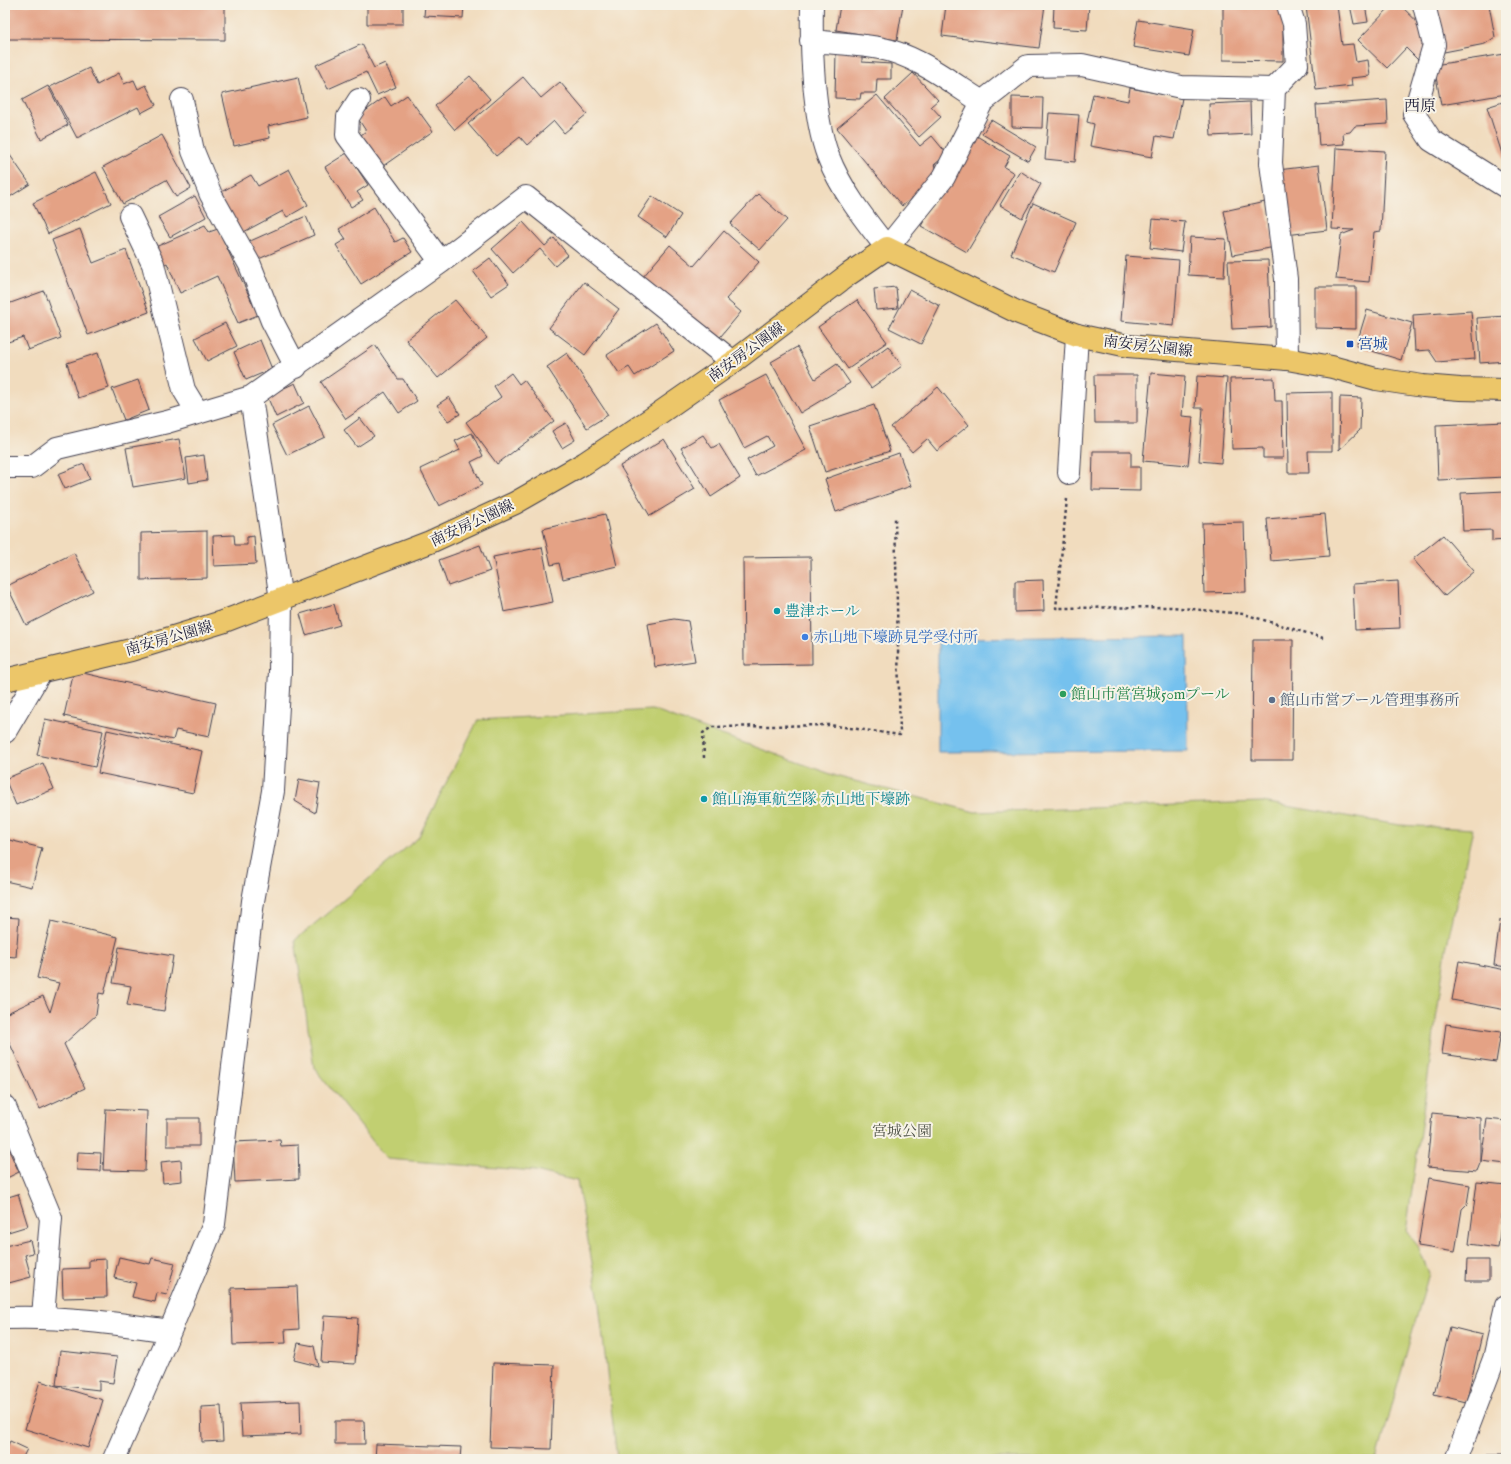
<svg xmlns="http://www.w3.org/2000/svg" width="1511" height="1464" font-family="'IM FELL English','Noto Serif JP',serif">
<rect width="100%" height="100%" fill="#f7f3e8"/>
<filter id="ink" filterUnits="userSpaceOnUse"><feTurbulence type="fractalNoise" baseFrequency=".025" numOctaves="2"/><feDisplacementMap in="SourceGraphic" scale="8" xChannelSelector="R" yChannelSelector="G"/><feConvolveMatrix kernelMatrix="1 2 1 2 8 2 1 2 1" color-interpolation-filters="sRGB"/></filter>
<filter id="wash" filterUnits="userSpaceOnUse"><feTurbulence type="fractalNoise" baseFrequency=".012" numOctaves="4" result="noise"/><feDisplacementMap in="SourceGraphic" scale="16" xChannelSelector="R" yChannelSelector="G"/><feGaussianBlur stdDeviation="0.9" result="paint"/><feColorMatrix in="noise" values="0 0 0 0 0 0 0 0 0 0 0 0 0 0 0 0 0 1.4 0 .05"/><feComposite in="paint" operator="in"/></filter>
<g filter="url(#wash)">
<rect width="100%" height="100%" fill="#f1dcbe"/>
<!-- green -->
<path fill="#c1cf71" stroke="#727856" d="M652,710L839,777L975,812L1262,802L1399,825L1473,829L1446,949L1406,1231L1418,1246L1429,1273L1377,1459H617L598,1295L577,1181L535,1171L387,1159L314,1068L295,940L418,838L478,720Z"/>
<!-- water -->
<path fill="#74c1ee" stroke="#4b7294" d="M1187,636L1188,751L938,752V638Z"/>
<g id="blocks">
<!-- building -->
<path fill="#e4a285" d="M5,5H225V40L5,39Z
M367,5H403V24H367Z
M425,5H464L463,18L424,16Z
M840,5H903L897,40L836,30Z
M946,5H1045L1039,48L942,36Z
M1054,5H1089L1087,30L1053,28Z
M1223,5L1283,6V61L1223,60Z
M1317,5H1337L1342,45L1353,44L1356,62L1368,60L1370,76L1351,78L1352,86L1316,90L1306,6Z
M1350,5H1365L1368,22L1354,24Z
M1392,5H1400L1430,34V48L1418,60L1406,48L1387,68L1358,40Z
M1429,5H1489L1495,37L1485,44L1439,53Z
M1138,20L1194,29L1189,56L1133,47Z
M362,44L374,68L385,63L396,87L377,95L366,72L328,89L316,65Z
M836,51H862V62L891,64V79H877L876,93H861L860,99L835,98Z
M1505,54L1506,94L1441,105L1434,65Z
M89,68L97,85L119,73L124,84L134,80L138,89L146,85L156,105L141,113L138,107L77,138L50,87Z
M913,73L938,100L931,106L941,117L919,137L885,99Z
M470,76L490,99L455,130L435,106Z
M298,77L307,117L268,126L270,138L234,146L222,94Z
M523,77L541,98L560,82L587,114L564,133L554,121L527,145L520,137L496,156L468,124Z
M48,86L68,125L41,139L22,100Z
M1130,88L1182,98L1174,139L1156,136L1152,157L1090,146L1094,124L1087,122L1093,94L1128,101Z
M407,95L433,131L383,166L361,135L366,131L357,117L385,97L391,106Z
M877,95L920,146L932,136L947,154L934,165L941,174L902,206L837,128Z
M1012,97L1043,98L1042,128L1012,127Z
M1387,100L1388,124L1355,126L1350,132L1343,133L1344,144L1319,146L1316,105Z
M1506,101V159L1504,160L1487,107Z
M1250,102L1251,134L1211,136L1209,104Z
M1049,113L1079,115L1075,162L1045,159Z
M991,120L1036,147L1028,161L982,134Z
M162,135L191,188L176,197L166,180L123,204L103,167Z
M975,135L1010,156L1004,167L1014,173L967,252L921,226Z
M5,148L30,184L8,198L5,193Z
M1336,148L1385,151L1381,231L1374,232L1369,282L1336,279L1341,235L1354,230L1332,229Z
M347,153L368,185L357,192L363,200L351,207L325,167Z
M1319,165L1327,230L1286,235L1278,170Z
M289,169L308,205L287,217L283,211L238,235L216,195L251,175L258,186Z
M1020,171L1041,184L1022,218L1000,205Z
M96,172L111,203L48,234L33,203Z
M758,194L787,220L760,250L730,224Z
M195,196L206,217L170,237L158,217Z
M652,196L681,215L667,237L638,217Z
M1265,202L1275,247L1233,255L1224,211Z
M1033,203L1076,222L1054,272L1011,254Z
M374,207L395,242L403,238L412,252L361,284L336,245L346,239L339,229Z
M306,216L314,235L254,261L246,243Z
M1153,219L1185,222L1181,252L1150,248Z
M523,222L545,246L554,238L568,255L555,266L540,249L513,273L492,249Z
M205,225L209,232L218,229L258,315L238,323L217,276L180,293L167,263L159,267L151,249Z
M80,229L93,263L126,250L149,312L88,335L52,240Z
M724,231L759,262L726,299L741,312L716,342L642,278L670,245L694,266Z
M1190,237L1226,239L1224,277L1188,275Z
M1126,256L1179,260L1174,326L1121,321Z
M490,258L509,284L491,296L473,271Z
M1268,260L1271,327L1232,329L1228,261Z
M584,282L619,309L585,355L549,328Z
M896,287L898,308L876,310L874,289Z
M1315,287H1356V329L1315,328Z
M909,290L940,306L921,344L889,328Z
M44,291L61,338L28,350L23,337L5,343V305Z
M455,300L487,338L438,378L406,340Z
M857,300L887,342L848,369L818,327Z
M1367,310L1412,323L1401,360L1356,346Z
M1471,311L1475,359L1437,362L1429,350L1415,351L1413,315Z
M1506,316V361L1480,363L1477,318Z
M225,323L237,346L207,361L195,338Z
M656,323L674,351L635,376L629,367L619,373L607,355Z
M260,340L272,369L246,380L234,352Z
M375,345L398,379H403L417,401L399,413L385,392L346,419L321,382Z
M888,346L902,366L871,388L857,369Z
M797,347L815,379L837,364L850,383L800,413L771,362Z
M98,353L109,388L78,398L67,363Z
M567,353L608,415L587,428L547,367Z
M511,373L519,384L524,380L554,421L497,464L466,422L501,397L494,386Z
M1151,373L1185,376L1182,416L1193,417L1188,465L1143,461Z
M766,375L806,450L756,476L747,460L773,446L767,436L744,448L719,400Z
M1094,375H1137V423H1095Z
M1197,376L1227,378L1221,463L1199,461L1203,408H1195Z
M1274,378L1275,401H1282L1283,458H1263V448L1232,449L1230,379Z
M138,380L149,410L124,420L112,389Z
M295,383L304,403L276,417L267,396Z
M938,387L969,425L937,451L927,439L912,452L891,427Z
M1332,392V451H1308L1309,473H1288L1287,393Z
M449,397L460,414L448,421L437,405Z
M1340,397L1361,398L1360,430L1339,450Z
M874,405L890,451L825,472L810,426Z
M309,406L325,437L287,455L272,425Z
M360,418L374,436L357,447L344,430Z
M1506,422V477L1438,480L1436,425Z
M566,423L575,440L562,448L552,431Z
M472,433L483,456L471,462L482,485L439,506L420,469L460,450L455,441Z
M703,435L712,448L719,444L740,478L711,497L681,448Z
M179,439L186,478L133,487L126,448Z
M664,439L695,489L650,516L620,466Z
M1093,451H1131V467H1140V491L1092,490Z
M899,453L911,486L836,512L825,479Z
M204,455L207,480L189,483L186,458Z
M84,464L90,479L65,489L58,474Z
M1506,491V540L1492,541V530L1463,531L1461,493Z
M605,514L617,566L563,579L559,563L551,565L543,529Z
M1325,514L1329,556L1271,561L1267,519Z
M1244,522L1246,592L1204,593L1202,523Z
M207,531V578L141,580V533Z
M234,535L235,545H247V537L254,536L256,564L214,566L213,536Z
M1443,535L1474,571L1445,596L1413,559Z
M480,545L490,571L448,586L439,560Z
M542,547L553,602L504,612L493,557Z
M74,553L93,591L26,625L7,586Z
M811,557L812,664L744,665L743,558Z
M1043,580L1044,611L1015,612V581Z
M1398,581L1400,628L1355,630L1353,584Z
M334,604L340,625L306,635L300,614Z
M674,619L688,621L695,661L655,667L648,624Z
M1253,640H1293L1292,760H1252Z
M74,671L216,703L209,737L176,730L173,740L64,716Z
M45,719L103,731L95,767L37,755Z
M107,730L202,751L193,793L98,773Z
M43,763L54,789L16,805L5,779Z
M299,779L320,783L315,813L295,801Z
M5,839L42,848L32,887L5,881Z
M5,917L19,918L16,957L5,956Z
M1500,920L1506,921V967L1494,965Z
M51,921L118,937L104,994L99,993L96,1015L64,1044L85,1088L40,1109L5,1033V1014L43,996L50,1012L59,983L37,978Z
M119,947L173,956L164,1011L127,1005L131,986L113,983Z
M1459,961L1506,970V1010L1452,1000Z
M1446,1024L1501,1032L1496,1062L1442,1054Z
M106,1109L147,1111L145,1171L103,1170Z
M1432,1113L1481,1118V1161L1487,1119L1506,1121V1164L1481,1161L1477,1171L1427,1167Z
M167,1118H199V1146H167Z
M280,1140L281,1146L298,1145L299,1179L235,1182L233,1142Z
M5,1142L19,1172L5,1179Z
M78,1152L101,1153L100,1171L77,1170Z
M181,1160L182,1181L163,1183L161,1162Z
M1429,1178L1470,1185L1467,1204L1462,1209L1455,1252L1418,1246Z
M1477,1182L1506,1185L1498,1248L1469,1244Z
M18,1194L28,1226L5,1233V1198Z
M30,1240L33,1253L25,1255L31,1277L5,1284V1246Z
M119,1257L150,1264L152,1258L175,1263L167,1295L157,1293L155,1302L132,1297L136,1283L114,1278Z
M106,1259L107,1297L63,1298L62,1269L89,1268V1260Z
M1467,1260H1489V1281H1466Z
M297,1286L299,1329L285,1330L286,1343L233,1345L231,1288Z
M324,1316L358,1318L355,1364L321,1362Z
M1450,1327L1482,1335L1466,1402L1434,1394Z
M298,1343L314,1346L318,1366L294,1360Z
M60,1351L117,1357L113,1383L99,1381V1390L56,1385Z
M493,1363L554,1365L551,1449L490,1447Z
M40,1381L103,1400L88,1448L25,1429Z
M300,1401L301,1434L242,1436L240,1403Z
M221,1406L223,1441L202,1442L201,1407Z
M335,1421H364L365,1444H335Z
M10,1441L27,1449L22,1459H5V1451Z
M376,1444L461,1447L460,1459H375Z
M1487,1455H1506V1459H1487Z"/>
</g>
</g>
<g filter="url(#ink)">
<use href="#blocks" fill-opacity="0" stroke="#413e4f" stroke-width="1"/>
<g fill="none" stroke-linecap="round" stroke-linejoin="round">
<!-- minor casing -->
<g stroke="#413e4f" stroke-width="24">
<path id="minor" d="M812,5C811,48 813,116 828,156C841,190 865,220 887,248L944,177L982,102L1028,66L1082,65L1181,87L1274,89L1297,65L1294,24L1288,5
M1424,5L1434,45L1414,114L1431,140L1506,187
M811,41C834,43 857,44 879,48C917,55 950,82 982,102
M1274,89L1271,163L1286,279L1287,359
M182,100L193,151L211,195L250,265L272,321L296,367
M359,100L348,117L347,135L441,262
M130,216L153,264L184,390L198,413
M251,397L441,262L526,197L733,362
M5,467H32L57,448L167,422L251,397L281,600L280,672L273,791L253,901L214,1224L170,1331L114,1459
M1069,473L1077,335
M5,732L40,673
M5,1107L51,1218L43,1317
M5,1318C61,1316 115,1323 170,1331
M1456,1459L1494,1359L1506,1306"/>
</g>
<!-- major casing -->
<g stroke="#413e4f" stroke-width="24">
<path id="major" d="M5,680L131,650L222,622L430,542L515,503L585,463L651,419L733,362L849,274L887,248L1019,313L1077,335L1128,346L1287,359L1332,367L1376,379L1423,386L1460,389L1506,390"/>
</g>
<!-- path -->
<path stroke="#413e4f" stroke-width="2.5" stroke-dasharray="3 3" stroke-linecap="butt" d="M1067,499L1056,608L1171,607L1244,614L1323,638
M704,758L703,733L712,727L829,725L900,735L895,518"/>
<!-- minor -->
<use href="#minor" stroke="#fff" stroke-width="22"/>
<!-- major -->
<use href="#major" stroke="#ecc669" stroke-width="22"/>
</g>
</g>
<!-- markers -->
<rect fill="#1a4fb4" stroke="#f7f3e8" stroke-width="1.5" x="1346" y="340" width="8" height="8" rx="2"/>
<g fill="#0f9aa8" stroke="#f7f3e8" stroke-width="1.5">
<circle cx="777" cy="611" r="4"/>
<circle cx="704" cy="799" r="4"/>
</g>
<circle fill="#3f7fe0" stroke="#f7f3e8" stroke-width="1.5" cx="805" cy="637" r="4"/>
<circle fill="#2e9e5b" stroke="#f7f3e8" stroke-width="1.5" cx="1063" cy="694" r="4"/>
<circle fill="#5c6f8a" stroke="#f7f3e8" stroke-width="1.5" cx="1272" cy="700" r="4"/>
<g text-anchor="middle" stroke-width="4" stroke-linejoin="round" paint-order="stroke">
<!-- transit labels -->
<g font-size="15" fill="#164399" stroke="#f7f3e8" text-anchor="start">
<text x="1358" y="349">宮城</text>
</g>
<!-- street labels -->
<g font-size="15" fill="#22223b" stroke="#f7f3e8">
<text transform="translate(1148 346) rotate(7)" y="5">南安房公園線</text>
<text transform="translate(746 352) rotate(-36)" y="5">南安房公園線</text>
<text transform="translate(472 523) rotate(-25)" y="5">南安房公園線</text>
<text transform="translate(169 638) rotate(-16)" y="5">南安房公園線</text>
</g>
<!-- culture labels -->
<g font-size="15" fill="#0d838f" stroke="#f7f3e8" text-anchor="start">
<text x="785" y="616">豊津ホール</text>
<text x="712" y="804">館山海軍航空隊 赤山地下壕跡</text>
</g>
<!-- shop labels -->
<g font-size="15" fill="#366cbe" stroke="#f7f3e8" text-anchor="start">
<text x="813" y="642">赤山地下壕跡見学受付所</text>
</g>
<!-- leisure labels -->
<g font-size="15" fill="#27864d" stroke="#f7f3e8" text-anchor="start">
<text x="1071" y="699">館山市営宮城50mプール</text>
</g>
<!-- service labels -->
<g font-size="15" fill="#4e5e75" stroke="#f7f3e8" text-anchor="start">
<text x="1280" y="705">館山市営プール管理事務所</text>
</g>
<!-- park labels -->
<g font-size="15" fill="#52564b" stroke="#f7f3e8">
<text x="902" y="1136">宮城公園</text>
</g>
<!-- neighbourhood labels -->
<g font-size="16" fill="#22223b" stroke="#f7f3e8">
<text x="1420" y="111">西原</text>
</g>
</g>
<!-- margin -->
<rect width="1511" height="1464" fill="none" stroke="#f7f3e8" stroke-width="20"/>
</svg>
